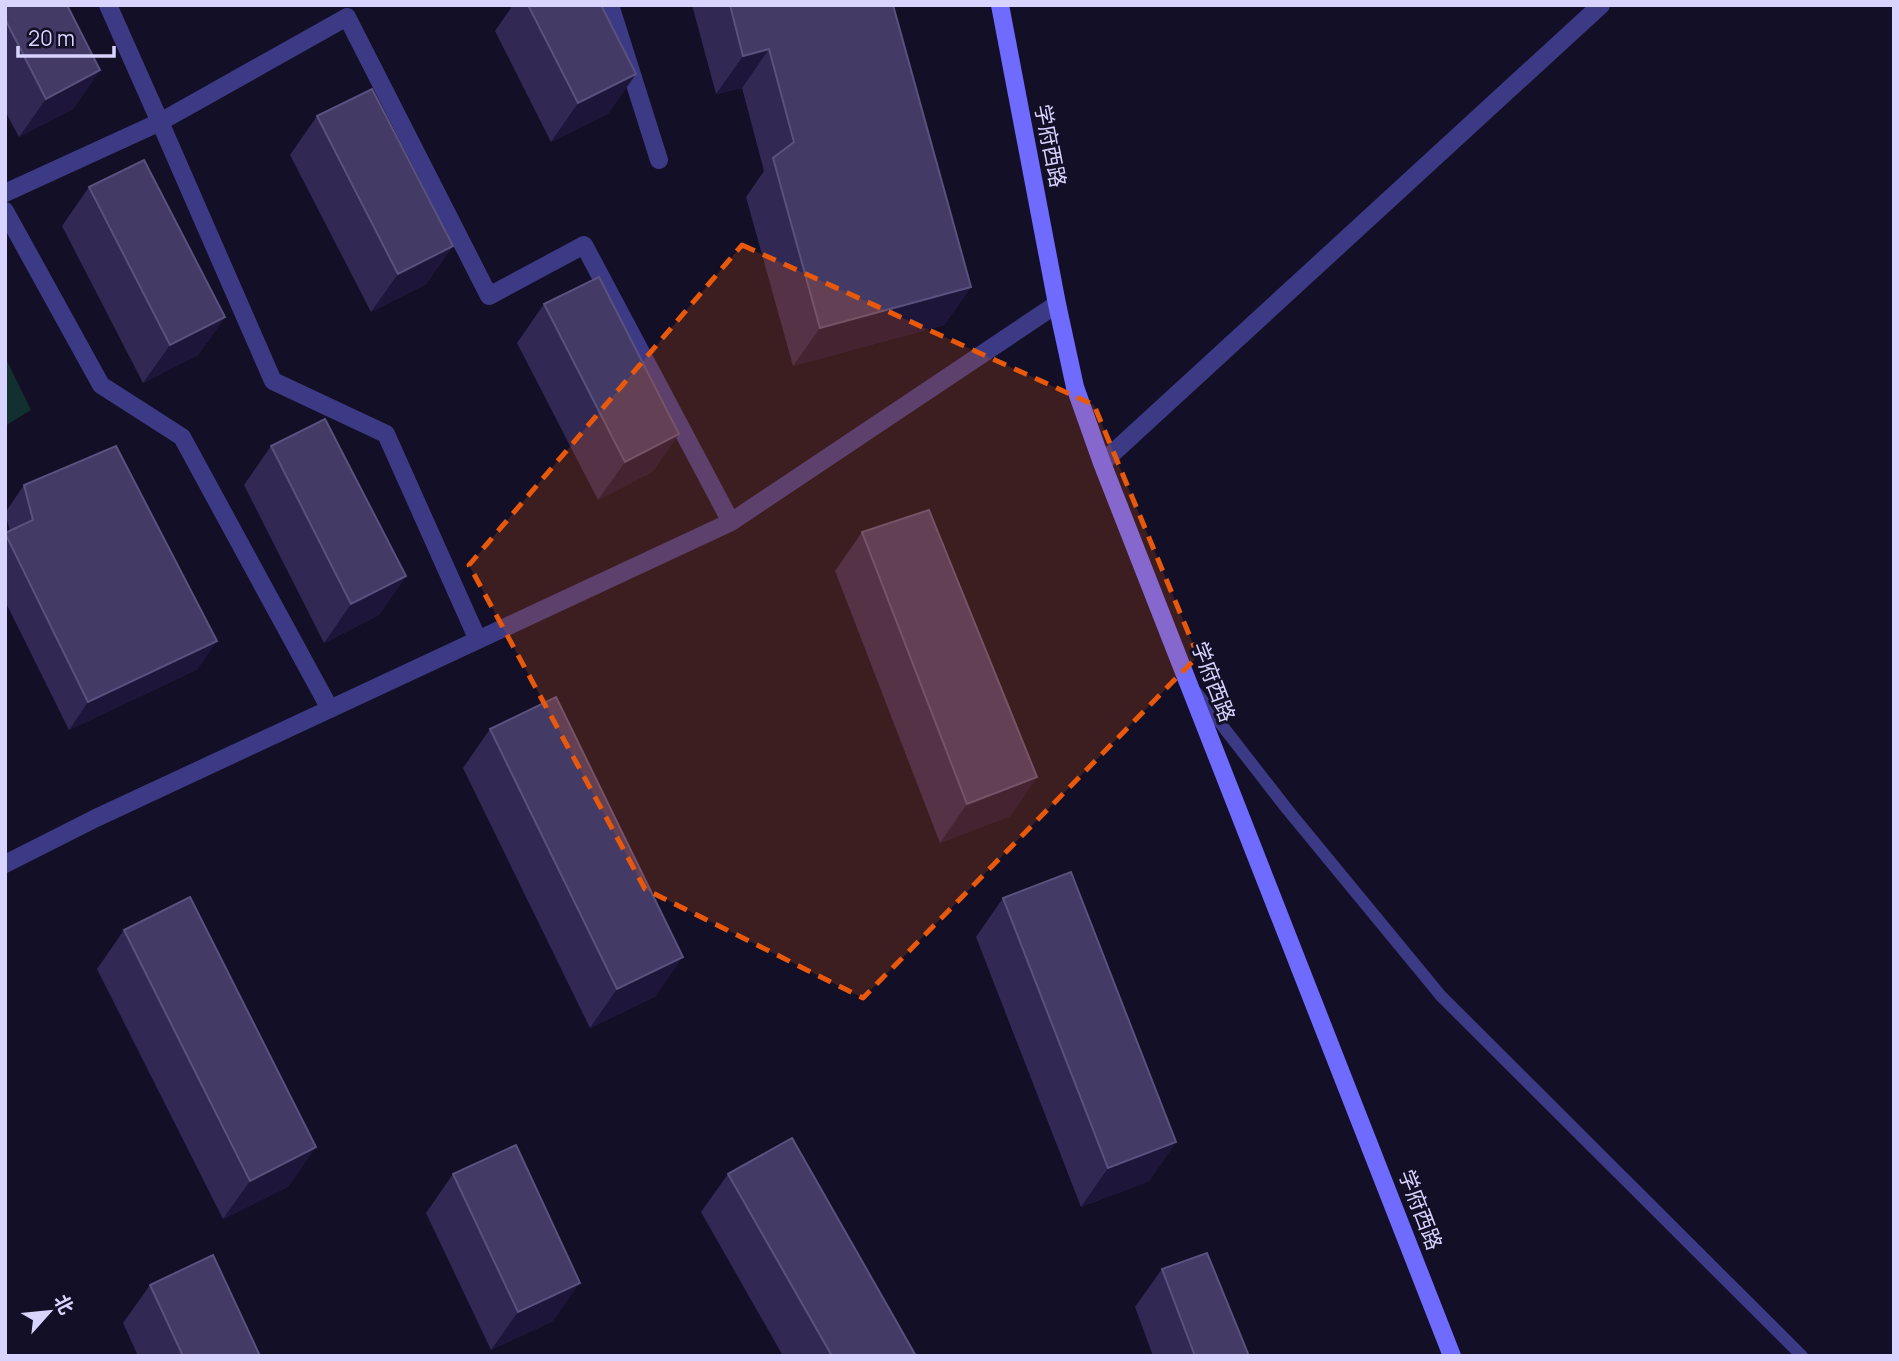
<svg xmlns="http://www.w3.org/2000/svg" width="1899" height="1361" font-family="Manrope,'Noto Sans SC',sans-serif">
<rect width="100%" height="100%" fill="#130f26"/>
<!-- green -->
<path fill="#12302f" d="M5,357L31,410L5,426Z"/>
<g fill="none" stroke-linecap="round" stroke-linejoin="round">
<!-- service -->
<path stroke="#3d3a85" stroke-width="12" d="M1196,692L1287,809L1441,996L1802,1356"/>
<!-- minor -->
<path stroke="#3d3a85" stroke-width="18" d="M108,5L160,122L347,17L489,296L584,245L731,522
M610,5L659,160
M5,193L160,122L273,381L386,434L478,640
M5,211L101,385L182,437L330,709
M1102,463L1601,5
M5,864L96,818L731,522L1057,304"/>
<!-- secondary -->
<path stroke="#6f6bff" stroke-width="18" d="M1000,5L1057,304L1075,387L1102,463L1452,1356"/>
</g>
<!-- wall -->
<path fill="#312854" d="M5,5L100,70L73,109L19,137L5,111Z
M513,5H601L609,113L551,142L495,31Z
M692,5H893L971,287L944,325L793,366L746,197L764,171L742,88L716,94Z
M317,116L453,246L426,284L371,312L290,155Z
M89,187L225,317L198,355L143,383L62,226Z
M544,304L679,434L652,472L598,500L517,343Z
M271,446L406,576L379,615L324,643L244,485Z
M24,485L198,669L69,730L5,601V533L10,531L5,513Z
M862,532L1037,777L1010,816L940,843L835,571Z
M490,729L656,996L590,1028L463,768Z
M1003,898L1176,1142L1149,1181L1081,1207L976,937Z
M124,930L289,1186L223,1219L97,969Z
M453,1174L553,1321L491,1350L426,1213Z
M728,1174L916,1356H783L701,1212Z
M1162,1269L1249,1356H1153L1135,1307Z
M150,1285L260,1356H138L123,1323Z"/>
<!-- shaded-wall -->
<path fill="#1d163a" d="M769,49L742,88L716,94L743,56Z
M100,70L73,109L19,137L46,99Z
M636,74L609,113L551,142L578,103Z
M453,246L426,284L371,312L398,274Z
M971,287L944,325L793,366L820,328Z
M225,317L198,355L143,383L170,345Z
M679,434L652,472L598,500L625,462Z
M406,576L379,615L324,643L351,604Z
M217,641L198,669L69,730L88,702Z
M1037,777L1010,816L940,843L967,804Z
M683,957L656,996L590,1028L617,989Z
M1176,1142L1149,1181L1081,1207L1108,1168Z
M316,1147L289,1186L223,1219L250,1181Z
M580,1283L553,1321L491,1350L518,1312Z"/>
<!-- building -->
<path fill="#433a66" stroke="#5a527e" stroke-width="2" d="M5,5H67L100,70L46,99L5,19Z
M528,5H601L636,74L578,103Z
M730,5H893L971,287L820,328L773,158L794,142L769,49L743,56Z
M372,89L453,246L398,274L317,116Z
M144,160L225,317L170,345L89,187Z
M599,277L679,434L625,462L544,304Z
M325,419L406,576L351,604L271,446Z
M116,446L217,641L88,702L5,533L33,520L24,485Z
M929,510L1037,777L967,804L862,532Z
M556,697L683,957L617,989L490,729Z
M1071,872L1176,1142L1108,1168L1003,898Z
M190,897L316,1147L250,1181L124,930Z
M792,1138L916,1356H832L728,1174Z
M516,1145L580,1283L518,1312L453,1174Z
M1207,1253L1249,1356H1195L1162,1269Z
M213,1255L260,1356H183L150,1285Z"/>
<!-- marked area -->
<path fill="#e8590c" fill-opacity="0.2" stroke="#e8590c" stroke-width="5" stroke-dasharray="14 9" stroke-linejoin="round" d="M742,245L1094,405L1198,656L863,998L645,889L469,565Z"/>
<g text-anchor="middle" stroke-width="6" stroke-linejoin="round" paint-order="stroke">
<!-- street labels -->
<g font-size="21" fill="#d9d4ff" stroke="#130f26">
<text transform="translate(1050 146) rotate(79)" y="7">学府西路</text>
<text transform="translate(1213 682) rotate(69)" y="7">学府西路</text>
<text transform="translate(1420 1210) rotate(69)" y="7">学府西路</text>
</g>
</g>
<!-- border -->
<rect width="1899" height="1361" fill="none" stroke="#d9d4ff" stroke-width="14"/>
<!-- north arrow -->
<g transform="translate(49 1312) rotate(63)" stroke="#130f26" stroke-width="5" paint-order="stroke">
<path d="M0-5L12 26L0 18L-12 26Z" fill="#d9d4ff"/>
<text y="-10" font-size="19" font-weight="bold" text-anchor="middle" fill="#d9d4ff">北</text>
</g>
<!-- scale -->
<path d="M18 46v10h96v-10" fill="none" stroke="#d9d4ff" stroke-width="3.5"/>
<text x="28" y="46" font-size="21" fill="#d9d4ff" stroke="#130f26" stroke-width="5" paint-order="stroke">20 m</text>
</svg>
